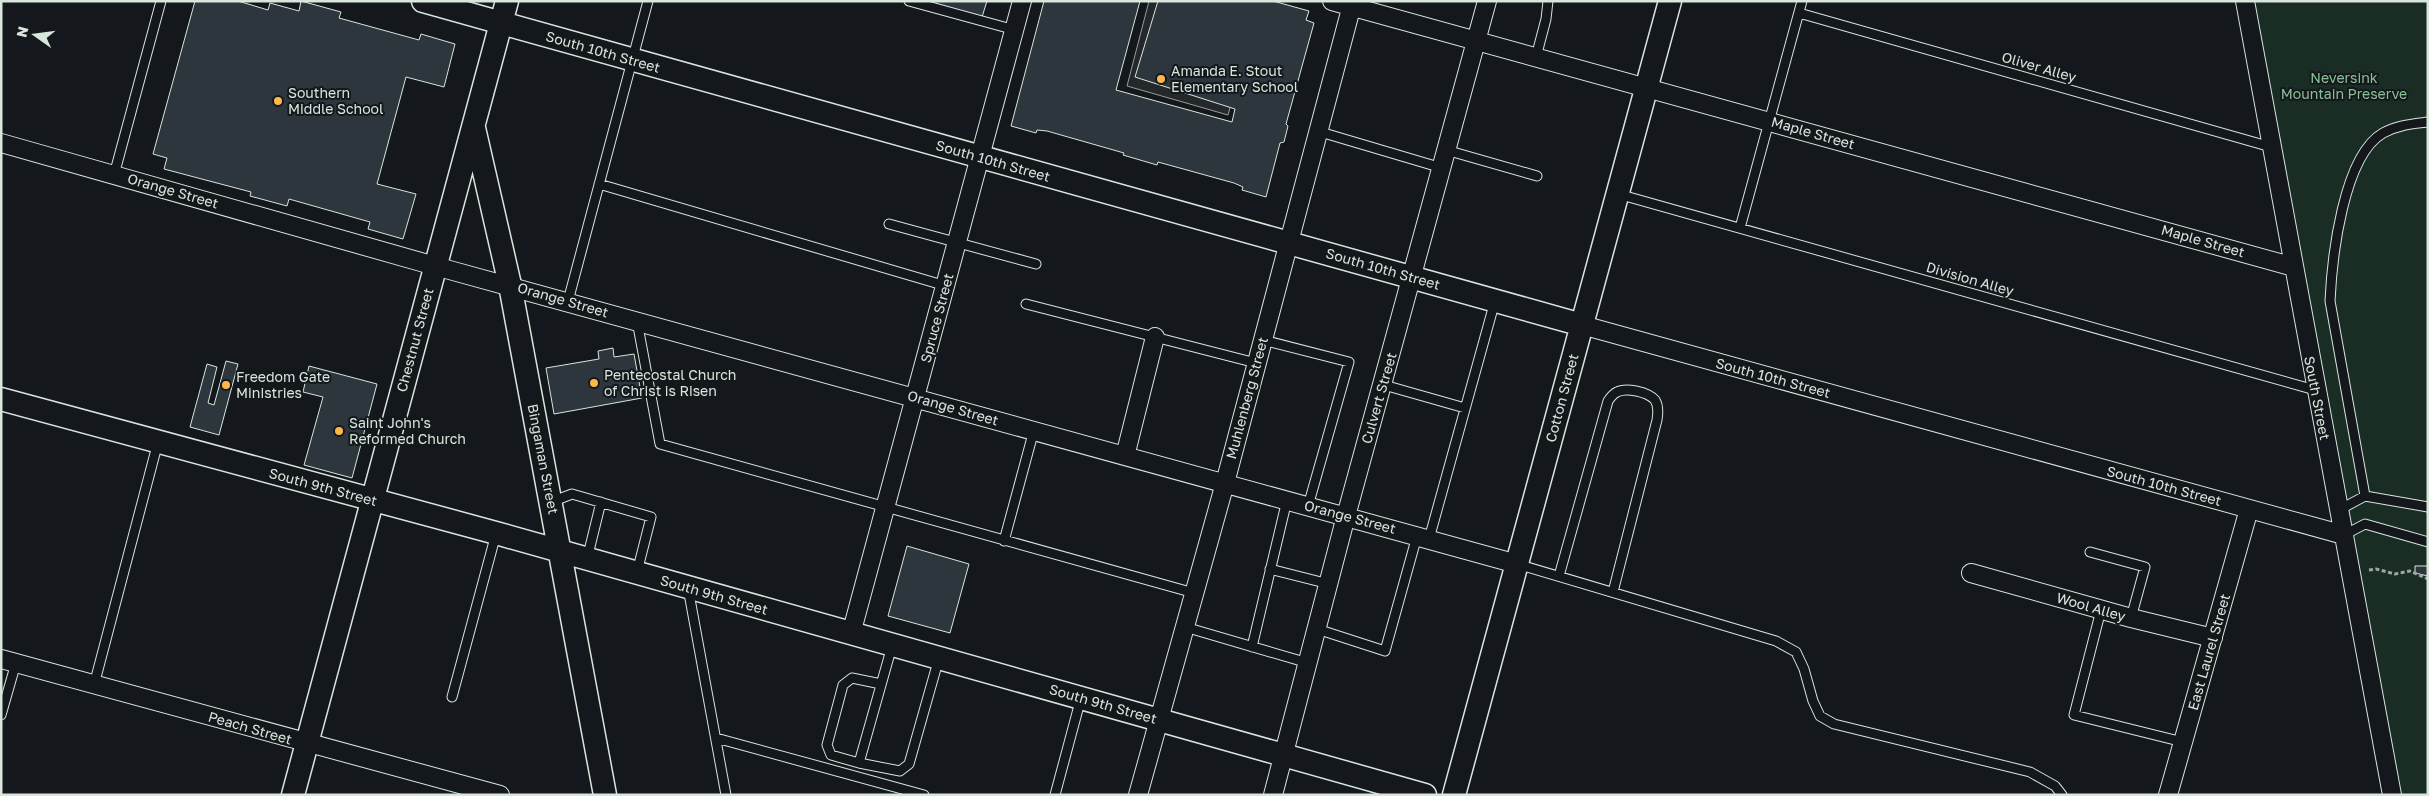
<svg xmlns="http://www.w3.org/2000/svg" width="2429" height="796" font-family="'Golos Text',sans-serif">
<rect width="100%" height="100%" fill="#14181c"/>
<!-- green -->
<path fill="#1a2d24" stroke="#939e99" d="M2245,1H2428V795H2392Z"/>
<!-- parking -->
<path fill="#24282b" stroke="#939e99" d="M1149,1H1177L1253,22L1228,115L1127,86Z"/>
<!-- building -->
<path fill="#2c363c" stroke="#d8e6dc" d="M195,1H238L268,10L270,3L299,11L301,1L341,12L339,18L419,40L421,34L455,44L444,87L406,77L377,184L416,194L403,239L368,229L370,222L289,199L287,206L250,196L251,192L164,169L167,158L153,154Z
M926,1H987L982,17Z
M1044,1H1140L1116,90L1232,122L1235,109L1135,77L1158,1H1273L1309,11L1306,20L1314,23L1286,124L1288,126L1284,142L1280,143L1266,197L1242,190L1243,187L1234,183L1158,162L1157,165L1123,155L1124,153L1047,131L1037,130L1036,133L1011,126Z
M613,348L614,357L634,354L642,398L554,414L546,368L599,359L598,351Z
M226,361L238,364L219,435L190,427L207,364L217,367L208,403L214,405Z
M309,366L377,384L352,478L304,465L323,397L303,392Z
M907,546L969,564L950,633L888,616Z
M2415,566H2428V576L2415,573Z"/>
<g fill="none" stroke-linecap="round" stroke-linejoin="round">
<!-- service casing -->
<g stroke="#d8e6dc" stroke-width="11">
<path id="service" d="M909,1L1015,30
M1799,13L2271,147
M1536,57L1546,19L1548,1
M1317,131L1442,168
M1446,150L1537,176
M114,175L161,1
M599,184L946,286
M1618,194L2315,390
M889,224L1036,264
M1740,228L1802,1
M568,301L648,1
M1026,304L1256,363
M637,321L660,444L1194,593
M1263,340L1349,362L1308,506
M1383,382L1391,387L1465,408
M2365,496L2428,507
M551,502L572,494L651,517L637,572
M2339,510L2365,496L2330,301C2332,258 2343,156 2383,133C2397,125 2412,124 2428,122
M2344,535L2365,524L2428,542
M1429,539L1495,301
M1004,541L1034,430
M2090,552L2145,567L2131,618
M587,559L601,502
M1517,564L1776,641L1796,652L1804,669L1813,701L1820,716L1834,724L2030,772L2055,786L2062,795
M1270,569L1329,584
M1559,576L1608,401C1610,398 1613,394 1617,392C1626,387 1648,392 1655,400C1659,406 1658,414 1657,420L1613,592
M688,588L726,795
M2101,610L2074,715L2183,742
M1185,627L1308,663
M1317,629L1385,651L1417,536
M892,646L859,763L900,771L909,764L939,658
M1252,647L1287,500
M94,685L158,442
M452,697L496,534
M1,715L16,663
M716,738L924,795
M859,763L831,755L827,745L843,685L852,678L881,684
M1055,795L1081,698"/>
</g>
<!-- minor casing -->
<g stroke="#d8e6dc" stroke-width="20">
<path id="minor" d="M1332,1L2294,267
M2245,1L2392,795
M1,143L435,266L1517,564
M1582,325L2344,535
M1125,456L1155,337
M1971,573L2131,618L2213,638
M851,634L1022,1
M1,659L500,795
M1138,795L1225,483L1353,1
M1273,795L1346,516L1487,1
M2168,795L2249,509"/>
</g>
<!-- tertiary casing -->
<g stroke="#d8e6dc" stroke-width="25">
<path id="tertiary" d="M423,1L1582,325
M474,128L510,285L605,795
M1,399L496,533L1425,795
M293,795L507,1
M1454,795L1670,1"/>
</g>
<!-- path -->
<path stroke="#9da8a2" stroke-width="3" stroke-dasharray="4 2.5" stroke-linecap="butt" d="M2369,570L2376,569L2395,574L2410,571L2428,579"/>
<!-- service -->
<use href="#service" stroke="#14181c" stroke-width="9"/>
<!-- minor -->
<use href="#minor" stroke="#14181c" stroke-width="18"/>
<!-- tertiary -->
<use href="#tertiary" stroke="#14181c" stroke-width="22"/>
</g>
<!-- markers -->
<g fill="#ffb74d" stroke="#14181c" stroke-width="2">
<circle cx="1161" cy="79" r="5"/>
<circle cx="278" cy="101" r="5"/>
<circle cx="594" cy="383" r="5"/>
<circle cx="226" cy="385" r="5"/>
<circle cx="339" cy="431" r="5"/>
</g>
<g text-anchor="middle" stroke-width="4" stroke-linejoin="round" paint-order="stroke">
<!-- street labels -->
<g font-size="14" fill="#d8e6dc" stroke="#14181c">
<text transform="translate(603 52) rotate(16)" y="5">South 10th Street</text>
<text transform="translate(2039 67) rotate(16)" y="5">Oliver Alley</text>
<text transform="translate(1813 133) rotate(16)" y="5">Maple Street</text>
<text transform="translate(993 161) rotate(16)" y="5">South 10th Street</text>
<text transform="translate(173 191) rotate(16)" y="5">Orange Street</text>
<text transform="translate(2203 241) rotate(16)" y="5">Maple Street</text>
<text transform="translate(1383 269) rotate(16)" y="5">South 10th Street</text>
<text transform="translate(1970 279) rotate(16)" y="5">Division Alley</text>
<text transform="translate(563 300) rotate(16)" y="5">Orange Street</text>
<text transform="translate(937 318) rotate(-75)" y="5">Spruce Street</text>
<text transform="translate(415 340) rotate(-75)" y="5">Chestnut Street</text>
<text transform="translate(1773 378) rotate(15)" y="5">South 10th Street</text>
<text transform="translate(1247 398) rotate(-75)" y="5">Muhlenberg Street</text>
<text transform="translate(1379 398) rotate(-74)" y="5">Culvert Street</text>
<text transform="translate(1562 398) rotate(-75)" y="5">Cotton Street</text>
<text transform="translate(2317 398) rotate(79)" y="5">South Street</text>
<text transform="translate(953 408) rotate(16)" y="5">Orange Street</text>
<text transform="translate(543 459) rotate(79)" y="5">Bingaman Street</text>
<text transform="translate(2164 486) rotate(15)" y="5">South 10th Street</text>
<text transform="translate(323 487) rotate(15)" y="5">South 9th Street</text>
<text transform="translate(1350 517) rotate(15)" y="5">Orange Street</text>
<text transform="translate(714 595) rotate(16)" y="5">South 9th Street</text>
<text transform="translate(2091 607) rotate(16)" y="5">Wool Alley</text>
<text transform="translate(2209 652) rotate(-74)" y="5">East Laurel Street</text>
<text transform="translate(1103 704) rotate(16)" y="5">South 9th Street</text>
<text transform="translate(250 728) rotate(16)" y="5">Peach Street</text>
</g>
<!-- poi labels -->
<g font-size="14" fill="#d8e6dc" stroke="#14181c" text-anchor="start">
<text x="1171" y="76">Amanda E. Stout<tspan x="1171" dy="16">Elementary School</tspan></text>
<text x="288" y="98">Southern<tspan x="288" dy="16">Middle School</tspan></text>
<text x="604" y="380">Pentecostal Church<tspan x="604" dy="16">of Christ is Risen</tspan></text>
<text x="236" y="382">Freedom Gate<tspan x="236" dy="16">Ministries</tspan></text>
<text x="349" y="428">Saint John's<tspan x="349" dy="16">Reformed Church</tspan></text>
</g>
<!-- park labels -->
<g font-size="14" fill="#8ac095" stroke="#14181c">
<text x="2344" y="83">Neversink<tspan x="2344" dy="16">Mountain Preserve</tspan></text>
</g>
</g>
<!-- border -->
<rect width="2429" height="796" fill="none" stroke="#d8e6dc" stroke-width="5"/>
<!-- north arrow -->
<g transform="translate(35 35) rotate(284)" stroke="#14181c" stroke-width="4" paint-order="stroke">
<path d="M0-4L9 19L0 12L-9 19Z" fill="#d8e6dc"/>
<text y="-8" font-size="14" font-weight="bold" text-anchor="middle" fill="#d8e6dc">N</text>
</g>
</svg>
